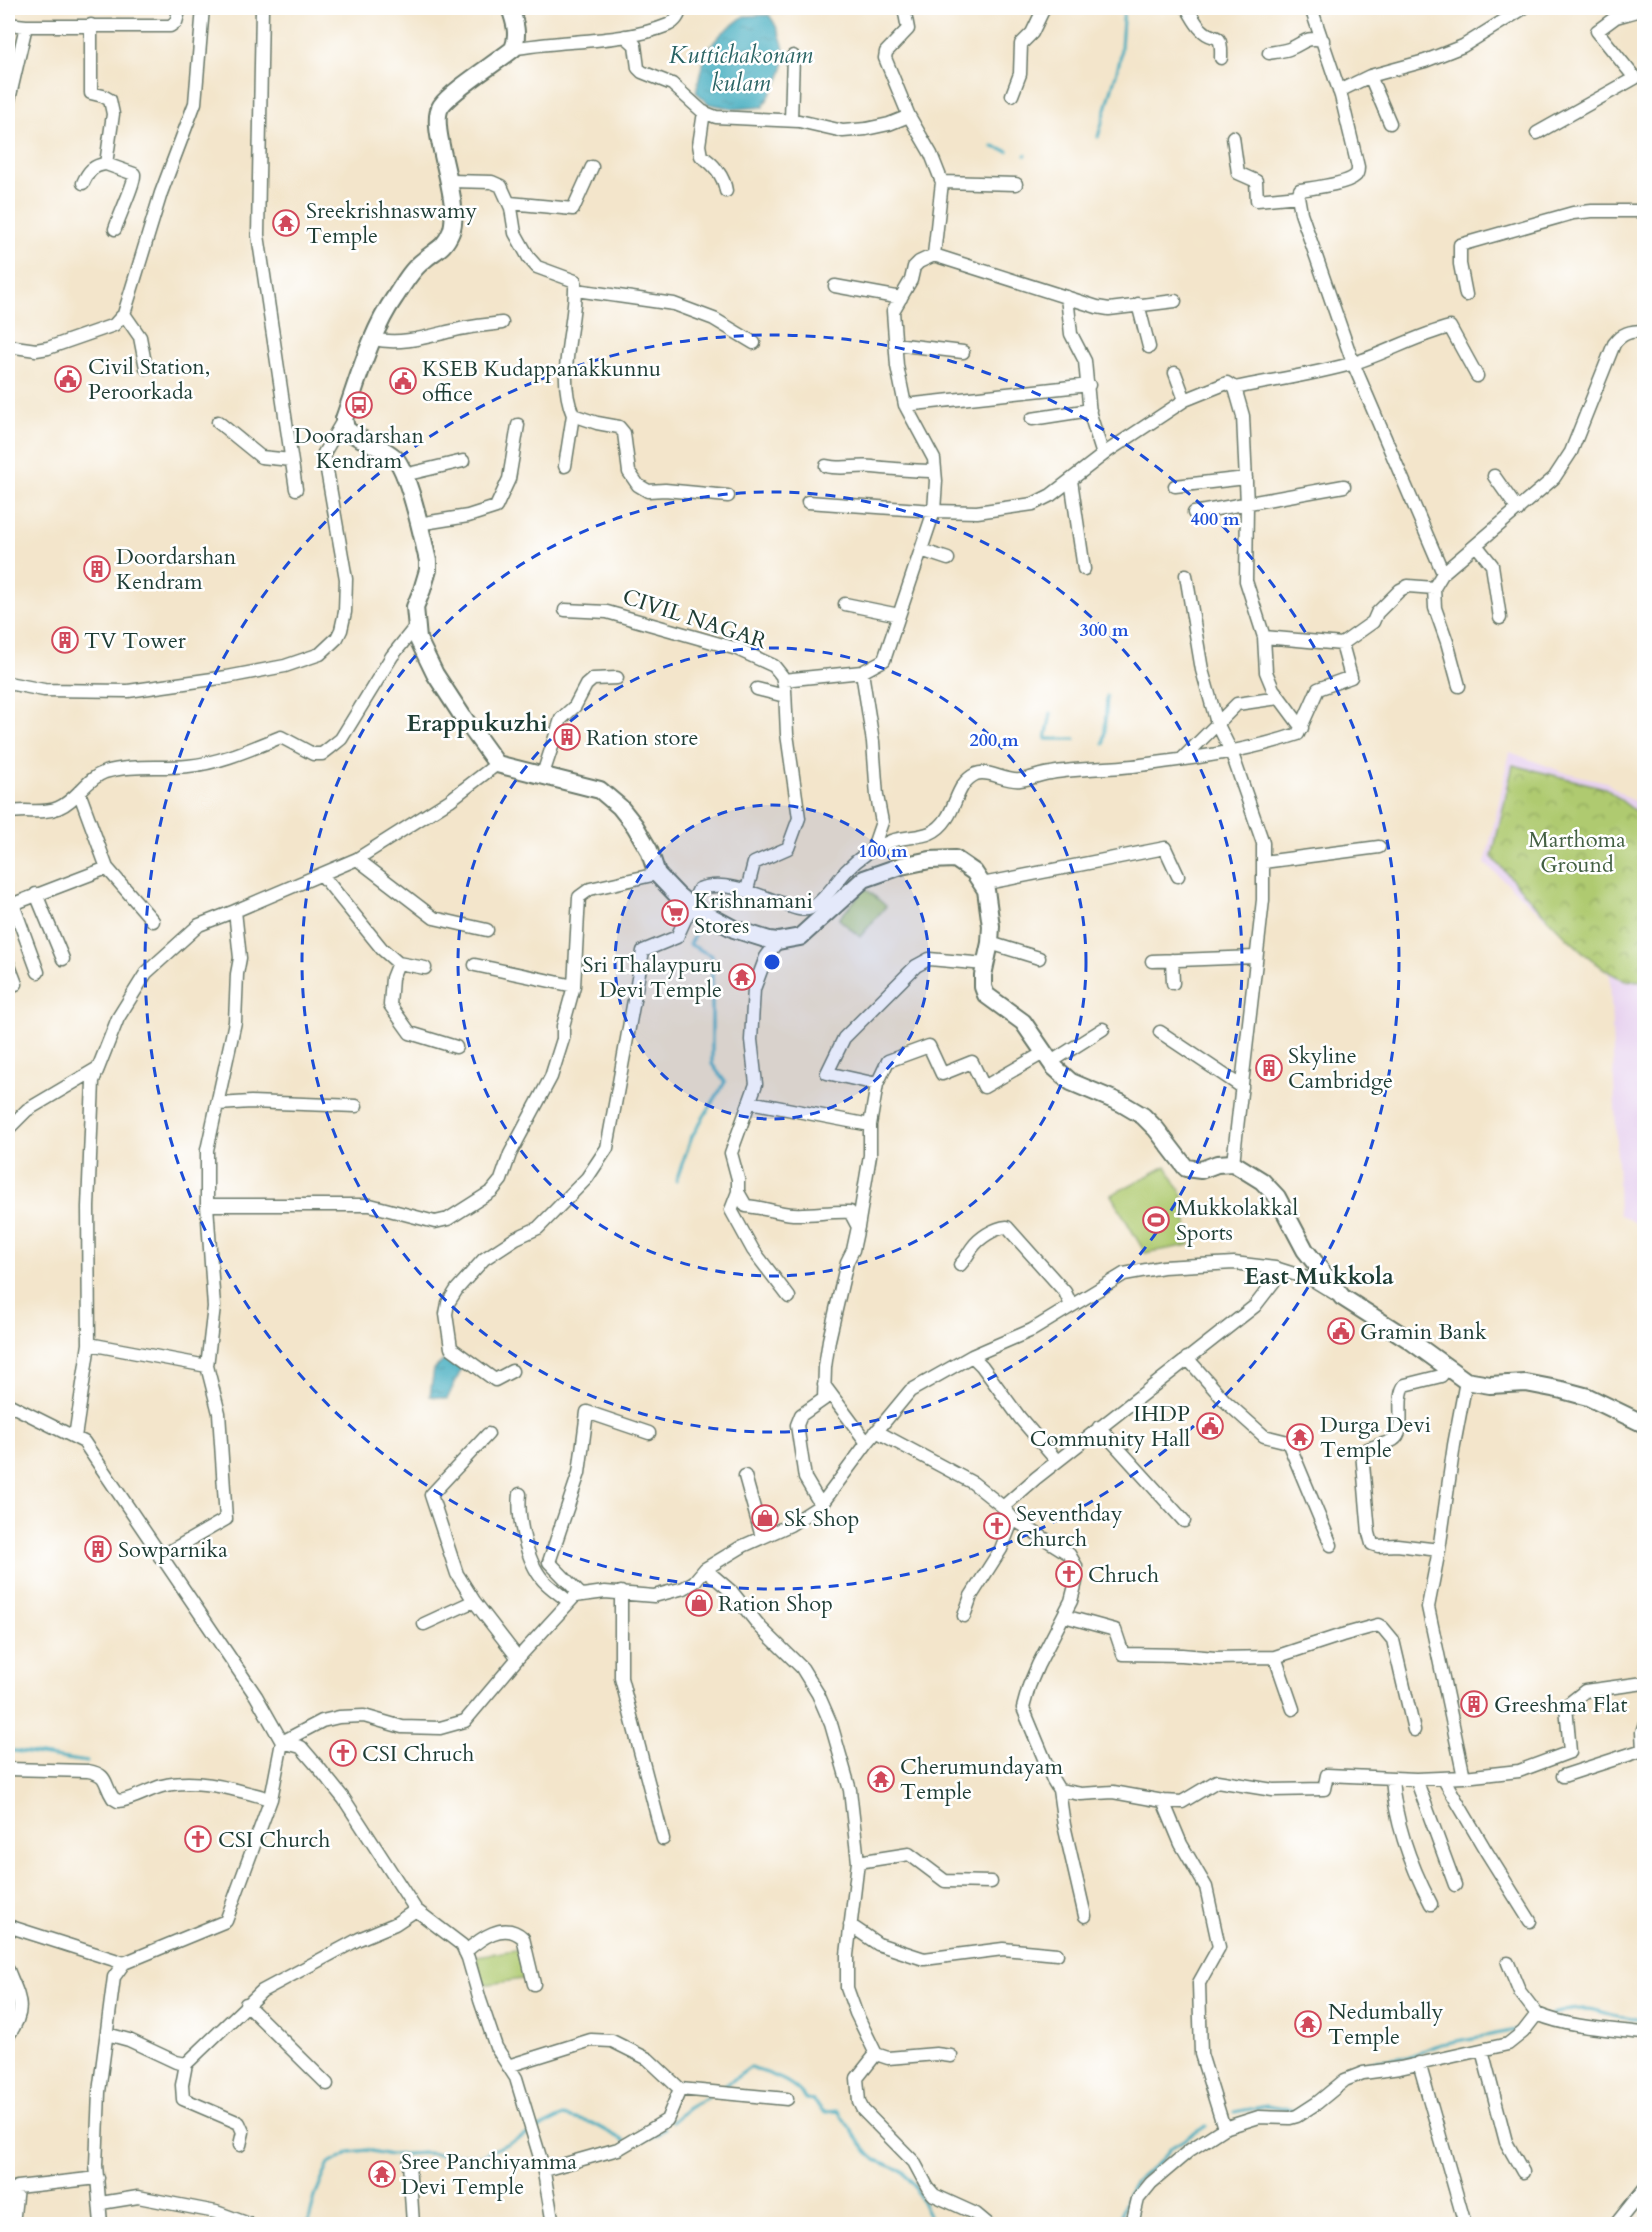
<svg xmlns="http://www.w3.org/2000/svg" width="1652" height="2232" font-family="Cardo,serif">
<defs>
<pattern id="park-crowns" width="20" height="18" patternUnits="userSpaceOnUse" patternTransform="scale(1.5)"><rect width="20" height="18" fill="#afca70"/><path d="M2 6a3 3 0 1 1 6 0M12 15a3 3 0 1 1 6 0" fill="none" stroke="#8ea55d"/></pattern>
<pattern id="water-ripples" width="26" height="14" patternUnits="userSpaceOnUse" patternTransform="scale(1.5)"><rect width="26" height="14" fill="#3fabbe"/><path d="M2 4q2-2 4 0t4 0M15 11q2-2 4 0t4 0" fill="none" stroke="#348c9b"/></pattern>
</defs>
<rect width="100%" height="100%" fill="#fff"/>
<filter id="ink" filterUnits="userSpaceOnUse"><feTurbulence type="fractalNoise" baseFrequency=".0167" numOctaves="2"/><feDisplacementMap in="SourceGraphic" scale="12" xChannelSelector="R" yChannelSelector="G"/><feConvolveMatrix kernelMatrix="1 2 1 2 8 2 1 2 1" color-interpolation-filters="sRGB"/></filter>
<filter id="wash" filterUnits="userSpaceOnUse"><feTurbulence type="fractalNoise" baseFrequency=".008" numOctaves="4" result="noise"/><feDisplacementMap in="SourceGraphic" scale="24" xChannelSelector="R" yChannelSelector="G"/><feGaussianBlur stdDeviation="1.35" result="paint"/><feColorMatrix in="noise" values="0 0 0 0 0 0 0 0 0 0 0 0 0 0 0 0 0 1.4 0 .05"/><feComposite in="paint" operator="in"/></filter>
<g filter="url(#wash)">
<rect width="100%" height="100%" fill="#f3e5cb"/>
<!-- built -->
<path fill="#e7d2ef" d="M1510,752L1563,772L1606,782L1626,797L1644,806V1228L1619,1214L1610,975L1485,864Z"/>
<!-- grass -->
<path fill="#afca70" stroke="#678452" stroke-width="1.5" d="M865,888L886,906L860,937L839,919Z
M1166,1166L1183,1196L1190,1245L1145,1253L1111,1195Z
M521,1949L529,1978L483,1985L476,1956Z"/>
<!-- park -->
<path fill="url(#park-crowns)" stroke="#678452" stroke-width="1.5" d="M1513,765L1605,788L1640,815L1644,822V981C1639,980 1631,981 1626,980C1588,969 1521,888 1492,857Z"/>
<!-- water -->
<path fill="url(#water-ripples)" stroke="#2f7479" stroke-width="1.5" d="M769,15C778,27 787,49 784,64C782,79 770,94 763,107L735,109L709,104L696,92L705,52L722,33L744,16Z
M448,1357L464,1364L447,1399L430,1396L434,1369Z"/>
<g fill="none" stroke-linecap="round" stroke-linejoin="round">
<!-- stream -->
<path stroke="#3fabbe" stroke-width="3" d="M1098,137L1120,60L1124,8
M993,147L1008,151
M1025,155H1026
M1051,713L1046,739H1075
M1104,744L1107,696
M713,906L718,899
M676,1181L692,1136L725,1082L712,1064V956L689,944L703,922
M8,1750L87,1762
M1552,2014C1565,2011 1580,2007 1594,2010C1612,2014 1625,2020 1644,2019
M1350,2072L1369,2062L1408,2057L1441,2044L1517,2030
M722,2088L751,2067C771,2075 793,2080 806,2099L813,2100L824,2112L838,2111L867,2152L876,2160L903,2171L915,2187L930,2218L942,2223L959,2222L962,2224
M1234,2112L1267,2106L1297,2111
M672,2122L688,2108L708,2097
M535,2130L563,2116L592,2123L625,2141
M645,2139L658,2134L665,2128
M308,2224L316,2193L329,2164L350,2152L367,2150L390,2155L424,2153L481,2156L530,2133
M1118,2224L1128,2195L1136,2181L1160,2161L1172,2147L1206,2126"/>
</g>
</g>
<g filter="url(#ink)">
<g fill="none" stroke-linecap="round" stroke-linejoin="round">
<!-- minor casing -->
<g stroke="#697869" stroke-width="15">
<path id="minor" d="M262,8L258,235L296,489
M1187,8C1191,14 1195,23 1201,29C1214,44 1222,27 1221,58
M1311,8L1341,96L1358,167C1358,170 1358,174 1355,176C1347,184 1312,188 1300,190L1298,196L1301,213L1353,363L1443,573
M8,24L26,26H170L176,22L180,8
M625,36L635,45L638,68L642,72L672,84L703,112L716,117L799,121L843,131L866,129L889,124L909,116
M513,49C562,39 621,44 668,25C675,22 680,15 680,8
M1269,53C1275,52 1283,51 1289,49C1304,44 1304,36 1323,40
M1370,76L1390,123
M1339,91L1370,76L1425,61L1463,46L1524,8
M1012,95L1020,74L1021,44L1032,33L1044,8
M8,104L26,26
M704,112L699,145L701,156C713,163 724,176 726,191
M791,120L793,56
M1537,133L1635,78L1597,31L1616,17L1644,9
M1233,137L1238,173L1256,181L1257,200L1298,196
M106,164L134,174C136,180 118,219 115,229
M450,181L492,182L501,186L511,208L515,233L529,258L537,267L575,281C577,324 555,373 573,415L597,423L619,427L624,433L629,472L638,485L648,491L665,490L728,496
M942,182L1016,184
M83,183C88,172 93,165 106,164L113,114L110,100L103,96L91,93V25
M510,203L573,209L592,167
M934,255L1097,307L1109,309L1175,301
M835,286L901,298
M576,290L674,304L714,319L754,343
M1466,295L1460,264V245L1573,213L1592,211H1644
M1067,297L1071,334L1085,361L1090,414L1103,455
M1138,304L1149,347
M124,314L140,337L146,368
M373,339C403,346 432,335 460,329C474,326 488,325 502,323
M895,344L963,352
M8,346L36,350L48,348L114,325L124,314L161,193L195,103L203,8
M1175,373L1185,400
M1235,388C1274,380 1316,374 1354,363C1387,353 1417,335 1450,327L1477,376
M905,405L1089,385
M1032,419L1090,410
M218,422L261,457L291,460
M565,466L573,415
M826,466C842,470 857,465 873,467C894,469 915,471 935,471
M404,475L463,461
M1494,476L1518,510
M1071,480L1084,569
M1175,486L1246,478
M808,502L934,511L977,512L1033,504L1051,495L1108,451L1185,400L1227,383L1235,388L1243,416L1247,504L1246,581L1264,637L1266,672L1273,689L1302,728
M1194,513L1344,486
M418,524L468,516L496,507L509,479L518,425
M1476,545L1492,565L1500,618
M921,550L948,559
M1186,575L1202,670L1217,723L1231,751L1263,843V900L1233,1163
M1434,588L1435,608L1447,642L1459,686
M845,604L899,615
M565,610L607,612L737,649L774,666L782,676L785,690L787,734L799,818L788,848L754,863L747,890
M1264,637L1342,644
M862,672L873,742L877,796L882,822L873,848
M783,680L862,672L884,660L934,511L936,481L934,459L905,405L897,366L893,311L911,280L914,267L919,262L934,255L942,182L931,154L909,116L885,58L886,52L908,29L904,8
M8,683L44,690L128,691L227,677L285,666L320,654L337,638L341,630L345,612L346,579L324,453L344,419
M757,689L785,696
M1183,758L1237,704L1279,698
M542,777L561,719L575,706L586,685L593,679L617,678
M79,792L107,868L153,921
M8,813C24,808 41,815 58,808C76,801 87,778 105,772C132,764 161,769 188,766C220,763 251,749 281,737L313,754H322L331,747L341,739L392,656L416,626
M357,859L434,918L487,930
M1263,862L1379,847
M322,875L382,949L398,963L425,968
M982,884L1165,848L1178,876
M36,894L63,959
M13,904L38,972
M8,906L107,868
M778,941L766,957L754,989L751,1040L756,1084L731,1153L738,1179V1192L746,1206C762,1207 777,1213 793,1214C812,1215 831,1211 850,1212L858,1227L853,1250L847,1262L829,1340L825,1367L824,1399L801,1415L797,1425L805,1478L821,1505
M990,943L1039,958
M1172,960L1173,983
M1152,961L1255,957
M8,963L16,984
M398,963L392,978L390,1005L410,1033L456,1047
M475,965L574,986
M1160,1032L1242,1087
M1051,1062L1103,1029
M877,1084L888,1061L929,1046L942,1074L972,1062L984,1087L1045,1052
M750,1102L870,1125L877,1084L827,1073L844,1038L916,966L929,959L985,964
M218,1104L251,1102L356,1106
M8,1129L27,1110L98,1068
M738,1192L731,1210L753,1250L789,1297
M207,1205H370L435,1222L448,1219L492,1191L501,1180L510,1154L551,1077L563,1039V1026L574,986L579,897L590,889L657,874
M858,1227L870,1155V1125
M960,1265C966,1259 967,1255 972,1248C979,1238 994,1228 1007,1227L1065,1292L1071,1305
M89,1344L88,1207L93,1081L118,1018L146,973L199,925L235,911
M972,1356L982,1366L1020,1418L1057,1461
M1187,1358L1225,1401L1264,1436L1288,1442L1331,1545
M512,1371L495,1380L451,1348L446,1314L448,1303L457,1289L484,1259L516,1238L538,1228L587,1178L607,1148L643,951L677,937L699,889C724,879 755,894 778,902C789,905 796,911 808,909C820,907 837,881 846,871C859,857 873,848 891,841C914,834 932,841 947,818C957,803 958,782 976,774C989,769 1005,782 1020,780C1031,779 1040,774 1051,773C1078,768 1106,769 1133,766C1187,759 1246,752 1298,734L1318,689L1351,677L1342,644L1373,622L1377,613L1400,590L1408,586L1434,588L1443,573L1554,478L1571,452L1614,344C1622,333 1630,331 1644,331
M1466,1381L1454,1445L1439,1550L1428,1607L1464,1777L1519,1771L1570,1752L1566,1706L1585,1691L1644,1683
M824,1385L867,1443
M8,1404L84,1442L256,1696L282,1742
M1099,1427L1184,1521
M876,1431L973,1483L1003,1507
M488,1434L431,1495L457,1574L474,1601L518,1658
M75,1437L89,1344L207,1366
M745,1476L762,1537
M520,1494C517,1518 527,1562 543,1580C550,1588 560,1594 568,1601
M1013,1519L1069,1554L1076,1566V1582L1071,1601L1038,1665L1029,1686L1023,1708L1053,1780L1059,1790L1081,1794L1113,1792L1163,1801L1182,1802L1217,1781L1273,1790L1324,1789L1327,1775L1416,1779L1464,1777
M1439,1550L1397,1545L1378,1546L1372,1544L1369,1533L1362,1452C1372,1446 1384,1445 1393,1440C1408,1431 1394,1398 1405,1385L1441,1376L1448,1367
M160,1557L226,1519L219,1413L207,1366L214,1307L207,1205V1150L235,1022L237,974L240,958L235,911L357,859L450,800L497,764
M705,1569L732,1592L761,1628L802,1668L818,1694L831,1724L850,1790L858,1862L847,1955V1988L856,2013L876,2054L888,2058L936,2054L951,2056
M621,1592V1678L663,1839
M581,1595L549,1562L579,1473L587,1412L649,1433
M964,1616L971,1596L1001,1549L1013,1519L1003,1507L1036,1478L1255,1306L1282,1271
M1064,1616L1115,1630L1123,1654L1182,1655L1215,1658L1275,1657L1342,1635L1378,1625L1383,1628L1393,1640L1414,1730
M424,1624L474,1601
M1275,1657L1293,1709
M282,1742L322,1721L339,1717L364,1716L402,1727L440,1728L465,1721L518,1658L575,1596L605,1592L654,1596L684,1588L694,1582L705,1569L743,1546L790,1525L821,1505L867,1443L910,1391L972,1356L1032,1330L1124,1274L1163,1267L1234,1263L1275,1268L1313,1280L1336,1294
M282,1742L301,1747L319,1768L344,1799L416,1910L462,1945L468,1958L480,2000L496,2047L516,2078L543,2167L553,2224
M8,1769L88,1771C109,1775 103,1783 113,1798L118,1801C133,1800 147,1790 162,1786C198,1777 236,1790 271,1799
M1563,1776L1643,1750L1642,1732L1644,1726
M1443,1778L1486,1851L1530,1921
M1392,1779C1395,1821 1411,1866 1431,1904
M1416,1779L1455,1885
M1059,1790L1064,1825L1085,1916
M1163,1801L1181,1844L1206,1887L1219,1947L1199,1983L1201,2054L1224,2128
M858,1862L909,1854L945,1881L991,1882
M850,1925L878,1944L924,1959L1003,1949L1057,1954
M8,1926L124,1963
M465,1952C480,1939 504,1920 523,1938L534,1984
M1508,1963L1520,1992L1537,2014
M8,1970C19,1998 28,2008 8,2036
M246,2004L327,2084
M107,2034L129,2040L176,2062L186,2064L262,1991L359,1939L395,1924L416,1910
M1482,2050L1506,2142L1523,2172
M876,2054L857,2078L859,2102L863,2110L914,2162L928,2188L934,2195L976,2214L988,2224
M1419,2063L1465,2224
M186,2064L182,2085L183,2099L239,2123L243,2132L240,2145
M508,2066L591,2040L612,2041L648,2059L680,2089L787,2099
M409,2163L413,2224
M544,2170L618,2149L667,2120L680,2089
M101,2203L138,2197L216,2212L249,2224
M13,2224L17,2187L98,2178
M101,2224L96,2165L99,2092L114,1977L124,1963L226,1921L271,1799L282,1742
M1132,2224L1138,2199L1151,2183L1190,2150L1224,2128L1259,2117L1290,2118L1297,2116L1317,2103L1345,2080L1363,2073L1400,2068L1508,2044L1523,2032L1537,2014C1571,2028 1608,2029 1644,2033
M1616,2224L1644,2189"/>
</g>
<!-- major casing -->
<g stroke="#697869" stroke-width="20">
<path id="major" d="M510,8C515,22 519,35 513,49C496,63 451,91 441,106C427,127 463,201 451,232C444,249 435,250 423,261C411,270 403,285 395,297C371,331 358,380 344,419C345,422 345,426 346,428C353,438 383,446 395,458C409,473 423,539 428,561V570L422,590L415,607L418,639L435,674L463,717L497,764L600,790L620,807L635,826L649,850L657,874L677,895L691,906L734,929L769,940L778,941L800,937L864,879L901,866L930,860L955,859L974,872L986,890L991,926L990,943L983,975V987L986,995L1023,1022L1054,1067L1071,1082L1121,1103L1143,1116L1156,1129L1186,1168L1201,1170L1217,1164L1233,1163L1262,1181L1277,1197L1305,1250L1342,1297L1408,1339L1466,1381L1490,1385L1526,1383L1562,1390L1588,1397L1644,1424"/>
</g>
<!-- minor -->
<use href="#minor" stroke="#fff" stroke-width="12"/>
<!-- major -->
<use href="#major" stroke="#fff" stroke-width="16"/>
</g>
</g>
<!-- distance rings -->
<circle cx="772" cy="962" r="157" fill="#1d4ed8" fill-opacity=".12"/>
<g fill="none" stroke="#1d4ed8" stroke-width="3" stroke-dasharray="10 8">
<circle cx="772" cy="962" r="157"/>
<circle cx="772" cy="962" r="314"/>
<circle cx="772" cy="962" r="470"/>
<circle cx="772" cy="962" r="627"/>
</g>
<!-- icons -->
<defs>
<g id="temple-ring" transform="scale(1.35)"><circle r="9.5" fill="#fff" stroke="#d1495b" stroke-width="1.5"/><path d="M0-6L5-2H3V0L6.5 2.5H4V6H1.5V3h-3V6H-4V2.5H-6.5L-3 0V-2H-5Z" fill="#d1495b"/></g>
<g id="civic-ring" transform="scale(1.35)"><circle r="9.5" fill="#fff" stroke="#d1495b" stroke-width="1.5"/><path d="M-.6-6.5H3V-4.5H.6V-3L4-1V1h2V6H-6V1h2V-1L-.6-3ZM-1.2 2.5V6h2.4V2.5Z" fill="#d1495b"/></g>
<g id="bus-ring" transform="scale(1.35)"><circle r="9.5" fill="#fff" stroke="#d1495b" stroke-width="1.5"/><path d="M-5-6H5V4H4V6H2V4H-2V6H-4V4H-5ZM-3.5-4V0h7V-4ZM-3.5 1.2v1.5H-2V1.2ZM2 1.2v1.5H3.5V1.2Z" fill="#d1495b"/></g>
<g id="building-ring" transform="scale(1.35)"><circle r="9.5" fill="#fff" stroke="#d1495b" stroke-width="1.5"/><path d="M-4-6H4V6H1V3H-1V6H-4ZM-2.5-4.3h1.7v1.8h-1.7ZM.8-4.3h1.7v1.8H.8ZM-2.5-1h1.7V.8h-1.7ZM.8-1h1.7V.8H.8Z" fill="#d1495b"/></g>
<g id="supermarket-ring" transform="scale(1.35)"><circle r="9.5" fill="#fff" stroke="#d1495b" stroke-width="1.5"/><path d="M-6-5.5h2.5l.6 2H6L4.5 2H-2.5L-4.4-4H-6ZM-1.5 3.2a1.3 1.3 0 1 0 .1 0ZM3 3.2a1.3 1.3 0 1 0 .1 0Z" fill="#d1495b"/></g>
<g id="stadium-ring" transform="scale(1.35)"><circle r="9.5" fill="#fff" stroke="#d1495b" stroke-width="1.5"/><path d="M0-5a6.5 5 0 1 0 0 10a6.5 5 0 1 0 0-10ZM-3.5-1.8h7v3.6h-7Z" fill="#d1495b"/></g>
<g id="shop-ring" transform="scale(1.35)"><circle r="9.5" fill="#fff" stroke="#d1495b" stroke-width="1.5"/><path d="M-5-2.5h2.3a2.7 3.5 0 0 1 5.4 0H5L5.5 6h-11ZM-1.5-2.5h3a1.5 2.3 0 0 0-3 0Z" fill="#d1495b"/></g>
<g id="church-ring" transform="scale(1.35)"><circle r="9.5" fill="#fff" stroke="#d1495b" stroke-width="1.5"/><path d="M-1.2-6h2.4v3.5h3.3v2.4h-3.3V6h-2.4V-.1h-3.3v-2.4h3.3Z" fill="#d1495b"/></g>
</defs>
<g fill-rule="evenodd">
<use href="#temple-ring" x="286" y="223"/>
<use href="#civic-ring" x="68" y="379"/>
<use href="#civic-ring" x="403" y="381"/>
<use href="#bus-ring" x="359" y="405"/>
<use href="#building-ring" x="97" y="569"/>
<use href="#building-ring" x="65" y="640"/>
<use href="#building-ring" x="567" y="737"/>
<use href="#supermarket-ring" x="675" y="913"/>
<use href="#temple-ring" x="742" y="977"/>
<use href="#building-ring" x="1269" y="1068"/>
<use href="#stadium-ring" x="1156" y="1220"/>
<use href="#civic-ring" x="1341" y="1331"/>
<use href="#civic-ring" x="1210" y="1426"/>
<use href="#temple-ring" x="1300" y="1437"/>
<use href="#shop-ring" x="765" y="1518"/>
<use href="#church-ring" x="997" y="1526"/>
<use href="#building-ring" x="98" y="1549"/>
<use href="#church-ring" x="1069" y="1574"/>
<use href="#shop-ring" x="699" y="1603"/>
<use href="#building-ring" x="1474" y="1704"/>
<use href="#church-ring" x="343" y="1753"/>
<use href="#temple-ring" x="881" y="1779"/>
<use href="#church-ring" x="198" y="1839"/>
<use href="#temple-ring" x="1308" y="2024"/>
<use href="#temple-ring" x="382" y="2174"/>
</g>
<g text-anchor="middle" stroke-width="5" stroke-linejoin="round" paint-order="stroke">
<!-- poi labels -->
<g font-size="22" fill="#1f3d34" stroke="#fff" text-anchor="start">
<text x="306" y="218">Sreekrishnaswamy<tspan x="306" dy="25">Temple</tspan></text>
<text x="88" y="374">Civil Station,<tspan x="88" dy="25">Peroorkada</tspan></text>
<text x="422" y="376">KSEB Kudappanakkunnu<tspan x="422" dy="25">office</tspan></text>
<text x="359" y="443" text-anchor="middle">Dooradarshan<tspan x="359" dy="25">Kendram</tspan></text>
<text x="116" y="564">Doordarshan<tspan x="116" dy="25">Kendram</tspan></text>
<text x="84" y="648">TV Tower</text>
<text x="586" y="745">Ration store</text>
<text x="694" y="908">Krishnamani<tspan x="694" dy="25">Stores</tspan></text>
<text x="722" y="972" text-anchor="end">Sri Thalaypuru<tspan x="722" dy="25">Devi Temple</tspan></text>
<text x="1288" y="1063">Skyline<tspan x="1288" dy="25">Cambridge</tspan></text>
<text x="1176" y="1215">Mukkolakkal<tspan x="1176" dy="25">Sports</tspan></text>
<text x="1360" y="1339">Gramin Bank</text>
<text x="1190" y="1421" text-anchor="end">IHDP<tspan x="1190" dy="25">Community Hall</tspan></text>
<text x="1320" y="1432">Durga Devi<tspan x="1320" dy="25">Temple</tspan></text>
<text x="1016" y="1521">Seventhday<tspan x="1016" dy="25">Church</tspan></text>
<text x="784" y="1526">Sk Shop</text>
<text x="118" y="1557">Sowparnika</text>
<text x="1088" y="1582">Chruch</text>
<text x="718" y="1611">Ration Shop</text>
<text x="1494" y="1712">Greeshma Flat</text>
<text x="362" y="1761">CSI Chruch</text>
<text x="900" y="1774">Cherumundayam<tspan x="900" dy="25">Temple</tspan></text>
<text x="218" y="1847">CSI Church</text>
<text x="1328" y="2019">Nedumbally<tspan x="1328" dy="25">Temple</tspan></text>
<text x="401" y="2169">Sree Panchiyamma<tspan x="401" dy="25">Devi Temple</tspan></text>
</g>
<!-- street labels -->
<g font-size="22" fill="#1f3d34" stroke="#fff">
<text transform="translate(695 618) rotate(18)" y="8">CIVIL NAGAR</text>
</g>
<!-- park labels -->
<g font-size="22" fill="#436043" stroke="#fff">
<text x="1577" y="847">Marthoma<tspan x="1577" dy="25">Ground</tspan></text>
</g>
<!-- water labels -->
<g font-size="24" font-style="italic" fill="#2a6464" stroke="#fff">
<text x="741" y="63">Kuttichakonam<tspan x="741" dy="28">kulam</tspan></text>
</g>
<!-- neighbourhood labels -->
<g font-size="24" font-weight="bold" fill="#1f3d34" stroke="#fff">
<text x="477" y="731">Erappukuzhi</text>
<text x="1319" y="1284">East Mukkola</text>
</g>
</g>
<circle cx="772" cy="962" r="9" fill="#1d4ed8" stroke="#fff" stroke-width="3"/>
<g font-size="18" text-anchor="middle" font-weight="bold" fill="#1d4ed8" stroke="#fff" stroke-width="5" stroke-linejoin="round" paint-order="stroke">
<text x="1215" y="525">400 m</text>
<text x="1104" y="636">300 m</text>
<text x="994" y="746">200 m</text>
<text x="883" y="857">100 m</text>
</g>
<!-- margin -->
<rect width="1652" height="2232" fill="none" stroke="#fff" stroke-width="30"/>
</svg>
